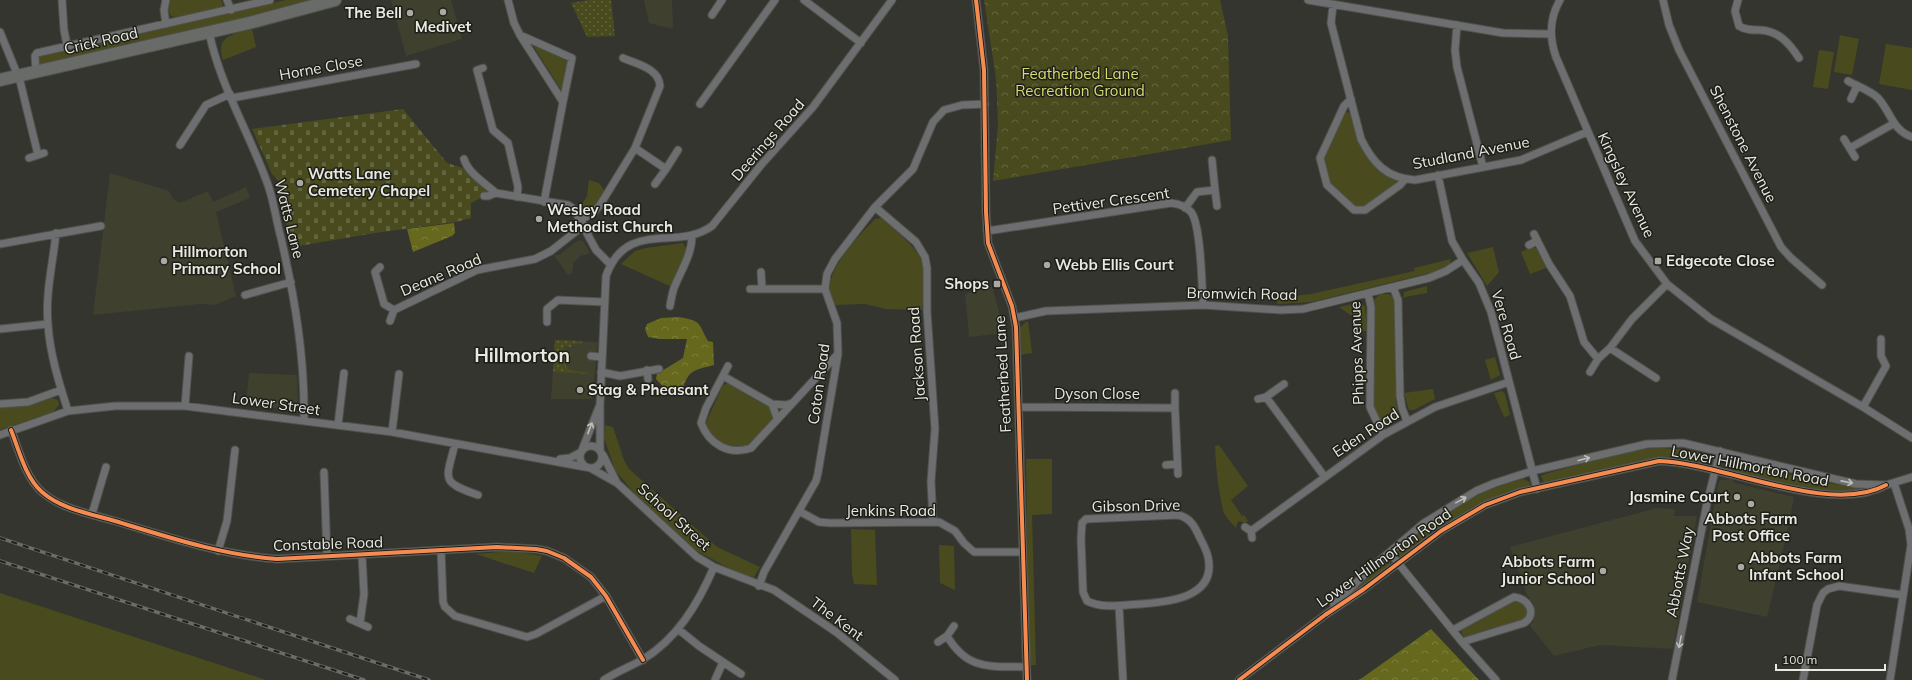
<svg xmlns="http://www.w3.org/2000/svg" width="1912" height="680" font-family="Mulish,sans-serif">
<defs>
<pattern id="forest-crowns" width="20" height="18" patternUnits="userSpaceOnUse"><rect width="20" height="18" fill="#66681e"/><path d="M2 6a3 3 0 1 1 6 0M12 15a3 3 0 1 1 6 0" fill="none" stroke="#7c7e3e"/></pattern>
<pattern id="cemetery-stones" width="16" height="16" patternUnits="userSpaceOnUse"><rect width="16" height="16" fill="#494b1e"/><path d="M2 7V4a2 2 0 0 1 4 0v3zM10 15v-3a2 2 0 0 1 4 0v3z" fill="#63653e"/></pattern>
<pattern id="park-crowns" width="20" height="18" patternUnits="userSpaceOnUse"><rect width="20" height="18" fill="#494b1e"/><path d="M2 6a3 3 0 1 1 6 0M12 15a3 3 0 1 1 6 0" fill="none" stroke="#63653e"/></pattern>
<pattern id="garden-dots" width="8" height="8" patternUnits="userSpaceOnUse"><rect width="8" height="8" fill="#494b1e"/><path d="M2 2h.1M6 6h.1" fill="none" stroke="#63653e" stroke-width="1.8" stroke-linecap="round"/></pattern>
</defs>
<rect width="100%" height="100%" fill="#34352e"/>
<!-- built -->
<path fill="#3f402e" d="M391,0H451L462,39L406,56Z
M644,0H672L673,29L649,23Z
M110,173L169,191L173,199L180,203L208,191L213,202L246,187L250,198L216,212L236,296L215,305L200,304L93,315Z
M578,240L583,241L590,253L581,256L574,262L572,273L568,275L554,255H559Z
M992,286L1005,333L969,337L965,294Z
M555,340L598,342L592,399H551Z
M249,373L297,375L298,406L294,410L246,405Z
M1731,479L1735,483L1794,497L1787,533L1767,617L1697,602L1718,485L1720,480Z
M1657,508L1675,509L1674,516H1697L1673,649L1600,645L1554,656L1530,626L1534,619V605L1527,595L1510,547Z"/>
<!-- grass -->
<path fill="#494b1e" d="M171,0H221L223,5L220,8L175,17L171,16L168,10Z
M286,0H321L253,18L145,43C134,40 118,45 109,51L43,66L39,63L38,57L44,54Z
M252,29L256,47L223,60C215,36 233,34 252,29Z
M1840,35L1859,39L1852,75L1834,72Z
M1886,44L1912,48V90L1879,84Z
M535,45L568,60L569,63L563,93L534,47Z
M1819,50L1834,52L1828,89L1813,87Z
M1347,112L1352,114L1367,157L1374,165L1398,182L1363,208H1355L1329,183L1323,158L1343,114Z
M589,180L599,183L604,190C597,201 595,212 580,207L587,196Z
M882,218C893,229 917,247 922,261C926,276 923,294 922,310L886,309L865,304L834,305C815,279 858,237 875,219Z
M683,243L687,251L672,287L621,264L635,251L646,248Z
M1493,247L1499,272L1487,286L1467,253Z
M1531,247L1536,248L1546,268L1530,274L1521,252Z
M1451,259L1450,264L1433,272L1312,302L1277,304V298L1311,294L1415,271L1414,268Z
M1427,286V293L1405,297L1403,299L1404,292Z
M1380,294H1389L1395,299L1396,402L1399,418L1385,427L1373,408L1374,300Z
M1357,303L1365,306L1367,331H1359V321L1339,307Z
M1028,321L1032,353L1021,355C1020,343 1015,327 1028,321Z
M1495,357L1500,375L1491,380L1485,360Z
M728,383L771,409L774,419L748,447L732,450L711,436L705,425L723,385Z
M1433,389L1435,399L1414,410H1409L1404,393Z
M1502,391L1505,394L1510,415L1504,417L1494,393Z
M52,398L58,400L59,405L53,412L0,430V407L30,405Z
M605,425L613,427L624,460L629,469L717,547L760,567L754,577L740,574L697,551L640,500L615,470L604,437Z
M1219,445L1248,486L1231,500L1242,516L1244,515L1248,521L1245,523L1238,521L1236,528C1232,523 1224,516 1223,510C1218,489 1216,468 1215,446Z
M1657,448L1682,449L1704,453L1708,459L1703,463L1667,457L1654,458L1545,484L1541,477L1542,475L1555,471L1641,449Z
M1728,458C1777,470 1824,488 1875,487L1844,492L1821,491L1725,469L1723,465L1724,460Z
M1026,459H1052V514L1032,515L1036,665H1029Z
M1523,479L1530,482V485L1474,506L1442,526L1403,557L1399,556L1398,552L1400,548C1441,516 1472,492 1523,479Z
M851,529L875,530L877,585L854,584L852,574Z
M939,545L954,546L955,590L940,583Z
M513,551L542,556L534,573L476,554Z
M1386,560L1390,561V565L1348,597Z
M0,593L266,680H0Z
M1515,600L1522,601L1529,611L1525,619L1466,638L1463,636L1461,630Z"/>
<!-- forest -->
<path fill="url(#forest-crowns)" d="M454,223L455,233L452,236L413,252L407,229Z
M679,317C702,321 698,323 708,341L713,342L714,365C694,370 688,370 682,391L673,394L666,390L656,379L657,374L683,358L687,339H660L648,337L645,329L647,324L661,318Z
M1431,629L1479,680H1358L1362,678Z"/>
<!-- cemetery -->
<path fill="url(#cemetery-stones)" d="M403,109L447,163L463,168L490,190L484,196L471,203V218L456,222L375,233L293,247L279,197L280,182L272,174L252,129Z"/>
<!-- park -->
<path fill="url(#park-crowns)" d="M984,0H1220L1228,36L1231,140L993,181L998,124L996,78Z"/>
<!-- garden -->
<path fill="url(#garden-dots)" d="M589,0H611L615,36L587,37L571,3Z
M555,340L582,341V344H572L571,347L564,346L563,353L571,354L570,359H566V367H568V370L588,372V374L553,372Z"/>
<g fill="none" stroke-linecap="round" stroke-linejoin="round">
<!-- street casing -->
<g stroke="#50514b" stroke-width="9">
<path id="street" d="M62,0L64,30L67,45
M227,0L231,10
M508,0L514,23L520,35L563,102L544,202
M804,0L861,43
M976,0L984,70L986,212L988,243L1012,306L1016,327L1027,680
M1308,0L1503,33L1550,34
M1560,0C1549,19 1549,37 1556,57L1635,241L1667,284L1711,319L1863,407L1912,438
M1663,0L1669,25L1679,50L1781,247L1791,258L1822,285
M1738,0L1735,11L1739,26C1745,30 1752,30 1760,30C1779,31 1789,43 1799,58
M1333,5L1331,23L1361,139C1373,163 1386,178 1415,180L1521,160L1587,132
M712,15L722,0
M166,24L164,10L166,0
M1457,25L1455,50L1457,67L1483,167
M0,32L20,81L38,155
M209,32C220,86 250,134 268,185C274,202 276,220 281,238C295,299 305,357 304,421
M520,35L572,58L563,102
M483,68L477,70L493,130L508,143L518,187L517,197
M36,72L35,56L37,53L270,0
M1848,81C1857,86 1871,91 1878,98C1891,112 1892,130 1912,137
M232,98L416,64
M1351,99L1344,106L1320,158L1327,185L1354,210H1365L1400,185L1405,179
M1851,99L1857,86
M700,104L775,0
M1844,139L1855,157
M180,145L206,105L230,94
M635,148L666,169L678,150
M1850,148L1893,124
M29,158L44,153
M464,159C468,173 485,183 496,193
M1212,160L1215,190
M1438,175L1452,241L1463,260L1479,283L1491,312L1537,489
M655,184L666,169
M484,196H488L496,193L568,205L574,209L596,250L610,264
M875,207L916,242L925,257L927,268V311L935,429L931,481L933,522
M1185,208L1197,192L1215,190L1217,206
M581,220L594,212L600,205L635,148L660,86C659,68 636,64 623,58
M987,231L1171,203C1179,204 1186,206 1191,212C1201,224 1202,287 1203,305
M56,233C53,263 45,294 48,325C50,354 59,383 68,411
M1534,234L1549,264L1570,296L1584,342L1598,359
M0,244L101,226
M1529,245L1537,241
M380,267L375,272L383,300L384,304L394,310L477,270L535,259L551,251L584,225
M761,272L762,288
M1393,287L1398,300L1400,396L1402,408L1407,421
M750,289H825
M1368,293L1371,307L1370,407L1383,435
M245,295L291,282
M670,306C671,300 672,294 674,288C681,270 692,255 692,235
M1014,318L1046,311L1203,305L1281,310L1303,309L1429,278L1446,271L1463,260
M390,321L394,310
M547,322V309L558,300L605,302
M0,329L48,324
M1610,348L1656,378
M591,356L602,357
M728,366L706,408L701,423C709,444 729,456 751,448L837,355
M647,370L648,379
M601,372L620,376L659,369
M1590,372L1598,359L1610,348L1632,319L1667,284
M723,376L772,404L777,418
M1266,397L1324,476
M1258,399L1266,397L1284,384
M0,404L28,402L61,390
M772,404L786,405L792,403
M185,406L189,356
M1019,407L1175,408L1178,474
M1863,407L1886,366L1881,356V339
M1175,408V393
M338,425L344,373
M11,430C19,450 25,477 42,492C61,509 91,514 115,521C168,537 221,555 277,559L497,547L536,549L547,551L564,558L591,577L606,596L643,660
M392,432L399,374
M0,435L68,411L115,406H185L392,432L585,467
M455,444C446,480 440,482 478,495
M580 457a11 11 0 1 1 22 0a11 11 0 1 1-22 0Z
M582,450L599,407
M600,450V405L606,276C627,218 676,252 712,226L761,165L813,107L892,0
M603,455L617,483
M560,459L570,458L581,452
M1166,465L1177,464
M592,469L617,483L697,557L714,567L774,590L836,632L895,680
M324,472L327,556
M799,511L819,522L830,523L939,522L955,531L964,543L974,552H1022
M92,514L106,467
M1178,515C1191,518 1195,527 1200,538C1203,544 1207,551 1208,557C1217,598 1168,602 1141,604C1123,605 1103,609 1087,601L1083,592L1081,538L1082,523L1086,519Z
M1245,527L1251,531L1252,538
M1251,531L1383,435L1435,407L1509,382
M441,550L443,602L445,607L455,616L527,637L536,634L606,596
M218,551L227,521L235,450
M1390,553L1462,642L1496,680
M759,586L764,572L816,481L818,473L838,354L837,323L825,289L827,274L835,259L875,207L913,169L933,122L944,110L962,105L985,104
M1334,605L1371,568L1424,523L1476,491L1495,483L1532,471L1647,444L1683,443L1856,484L1886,485L1912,477
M1119,606L1123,680
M350,619L368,627
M360,623L364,594L362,555
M678,629L699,646L741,674
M1453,630L1514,597C1528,598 1538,614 1524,623L1462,642
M947,636C968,671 990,666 1026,667
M938,642L947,636L954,626
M604,680C616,672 629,667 642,660C677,639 698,604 714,567
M715,680L723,662
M1239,680L1325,615L1364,589L1441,531L1485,505L1520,492L1659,461C1723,463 1830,516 1886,485
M1672,680L1707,503L1720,451
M1803,680L1817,605L1823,593L1828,589L1839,586L1903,595
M1890,680L1911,545L1909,529L1894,483"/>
</g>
<!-- highway casing -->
<g stroke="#50514b" stroke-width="14">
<path id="highway" d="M0,80L249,23L335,0"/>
</g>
<!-- street -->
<use href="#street" stroke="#6c6e6f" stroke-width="7"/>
<!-- highway -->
<use href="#highway" stroke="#696b69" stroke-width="12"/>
<!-- rail casing -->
<g stroke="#6a6c69" stroke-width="3.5">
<path id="rail" d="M0,538L429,680
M0,561L364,680"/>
</g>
<!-- rail -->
<use href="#rail" stroke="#1e1f19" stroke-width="2" stroke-dasharray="6" stroke-linecap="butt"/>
<!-- cycleway casing -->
<g stroke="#1e1f19" stroke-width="6">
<path id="cycleway" d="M976,0L984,70L986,212L988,243L1012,306L1016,327L1027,680
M11,430C19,450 25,477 42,492C61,509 91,514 115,521C168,537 221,555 277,559L497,547L536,549L547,551L564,558L591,577L606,596L643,660
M1239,680L1325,615L1364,589L1441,531L1485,505L1520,492L1659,461C1723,463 1830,516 1886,485"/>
</g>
<!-- cycleway -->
<use href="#cycleway" stroke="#f68b52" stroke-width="4"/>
</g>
<!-- one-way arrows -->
<defs><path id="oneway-shaft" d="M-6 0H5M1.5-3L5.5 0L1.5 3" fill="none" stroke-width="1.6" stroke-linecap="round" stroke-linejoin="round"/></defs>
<g stroke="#bdbeb8">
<use href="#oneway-shaft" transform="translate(590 428) rotate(-69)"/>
<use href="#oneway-shaft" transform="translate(1584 459) rotate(-14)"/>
<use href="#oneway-shaft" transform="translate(1847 482) rotate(11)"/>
<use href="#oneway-shaft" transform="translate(1461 500) rotate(-29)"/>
<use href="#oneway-shaft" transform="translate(1680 642) rotate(101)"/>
</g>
<!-- markers -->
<g fill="#a9aaa2" stroke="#1e1f19" stroke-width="1.5">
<circle cx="443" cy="12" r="4"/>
<circle cx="410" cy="13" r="4"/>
<circle cx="300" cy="183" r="4"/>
<circle cx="539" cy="219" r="4"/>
<circle cx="164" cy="261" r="4"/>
<rect x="1654" y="257" width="8" height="8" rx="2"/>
<circle cx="1047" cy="265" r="4"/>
<rect x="993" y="280" width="8" height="8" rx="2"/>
<circle cx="580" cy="390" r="4"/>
<circle cx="1737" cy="497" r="4"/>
<circle cx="1751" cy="504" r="4"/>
<circle cx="1741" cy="567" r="4"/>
<circle cx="1603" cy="571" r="4"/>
</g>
<g text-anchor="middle" stroke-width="3" stroke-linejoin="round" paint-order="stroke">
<!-- poi labels -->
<g font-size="15" font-weight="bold" fill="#e8e9e0" stroke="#1e1f19" text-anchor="start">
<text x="402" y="18" text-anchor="end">The Bell</text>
<text x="443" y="32" text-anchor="middle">Medivet</text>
<text x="308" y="179">Watts Lane<tspan x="308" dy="17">Cemetery Chapel</tspan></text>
<text x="547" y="215">Wesley Road<tspan x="547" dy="17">Methodist Church</tspan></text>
<text x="172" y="257">Hillmorton<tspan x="172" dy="17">Primary School</tspan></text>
<text x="1666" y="266">Edgecote Close</text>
<text x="1055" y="270">Webb Ellis Court</text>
<text x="989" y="289" text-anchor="end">Shops</text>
<text x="588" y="395">Stag &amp; Pheasant</text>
<text x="1729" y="502" text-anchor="end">Jasmine Court</text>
<text x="1751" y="524" text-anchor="middle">Abbots Farm<tspan x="1751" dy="17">Post Office</tspan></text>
<text x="1749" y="563">Abbots Farm<tspan x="1749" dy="17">Infant School</tspan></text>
<text x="1595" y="567" text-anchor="end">Abbots Farm<tspan x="1595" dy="17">Junior School</tspan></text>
</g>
<!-- street labels -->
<g font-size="15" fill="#e8e9e0" stroke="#1e1f19">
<text transform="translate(101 41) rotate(-13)" y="5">Crick Road</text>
<text transform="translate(321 68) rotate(-10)" y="5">Horne Close</text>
<text transform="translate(768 140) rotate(-49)" y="5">Deerings Road</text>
<text transform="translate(1743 144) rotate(63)" y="5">Shenstone Avenue</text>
<text transform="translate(1471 153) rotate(-11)" y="5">Studland Avenue</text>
<text transform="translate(1626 185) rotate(65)" y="5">Kingsley Avenue</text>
<text transform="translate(1111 201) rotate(-8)" y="5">Pettiver Crescent</text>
<text transform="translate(289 219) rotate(76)" y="5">Watts Lane</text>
<text transform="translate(441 275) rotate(-23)" y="5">Deane Road</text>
<text transform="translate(1242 294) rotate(1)" y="5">Bromwich Road</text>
<text transform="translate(1506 325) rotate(74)" y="5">Vere Road</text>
<text transform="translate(1357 353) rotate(-92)" y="5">Phipps Avenue</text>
<text transform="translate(917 354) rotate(-94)" y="5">Jackson Road</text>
<text transform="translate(1003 374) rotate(-93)" y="5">Featherbed Lane</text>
<text transform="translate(819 384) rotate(-82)" y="5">Coton Road</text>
<text x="1097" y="399">Dyson Close</text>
<text transform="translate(276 404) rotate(8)" y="5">Lower Street</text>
<text transform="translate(1366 433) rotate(-33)" y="5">Eden Road</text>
<text transform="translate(1750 466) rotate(11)" y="5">Lower Hillmorton Road</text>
<text transform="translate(1136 506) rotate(-1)" y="5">Gibson Drive</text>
<text x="891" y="516">Jenkins Road</text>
<text transform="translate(674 517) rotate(42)" y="5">School Street</text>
<text transform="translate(328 544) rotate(-2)" y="5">Constable Road</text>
<text transform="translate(1384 558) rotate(-35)" y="5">Lower Hillmorton Road</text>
<text transform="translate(1680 572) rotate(-79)" y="5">Abbotts Way</text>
<text transform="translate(837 619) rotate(37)" y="5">The Kent</text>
</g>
<!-- park labels -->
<g font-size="15" fill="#d7dc6e" stroke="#1e1f19">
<text x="1080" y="79">Featherbed Lane<tspan x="1080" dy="17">Recreation Ground</tspan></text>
</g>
<!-- district labels -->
<g font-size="19" font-weight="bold" fill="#e8e9e0" stroke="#1e1f19">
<text x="522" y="362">Hillmorton</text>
</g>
</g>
<!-- scale -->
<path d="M1776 664v6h109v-6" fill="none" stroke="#e8e9e0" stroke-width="2"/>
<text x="1782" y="664" font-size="12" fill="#e8e9e0" stroke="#1e1f19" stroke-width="3" paint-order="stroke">100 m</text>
</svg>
